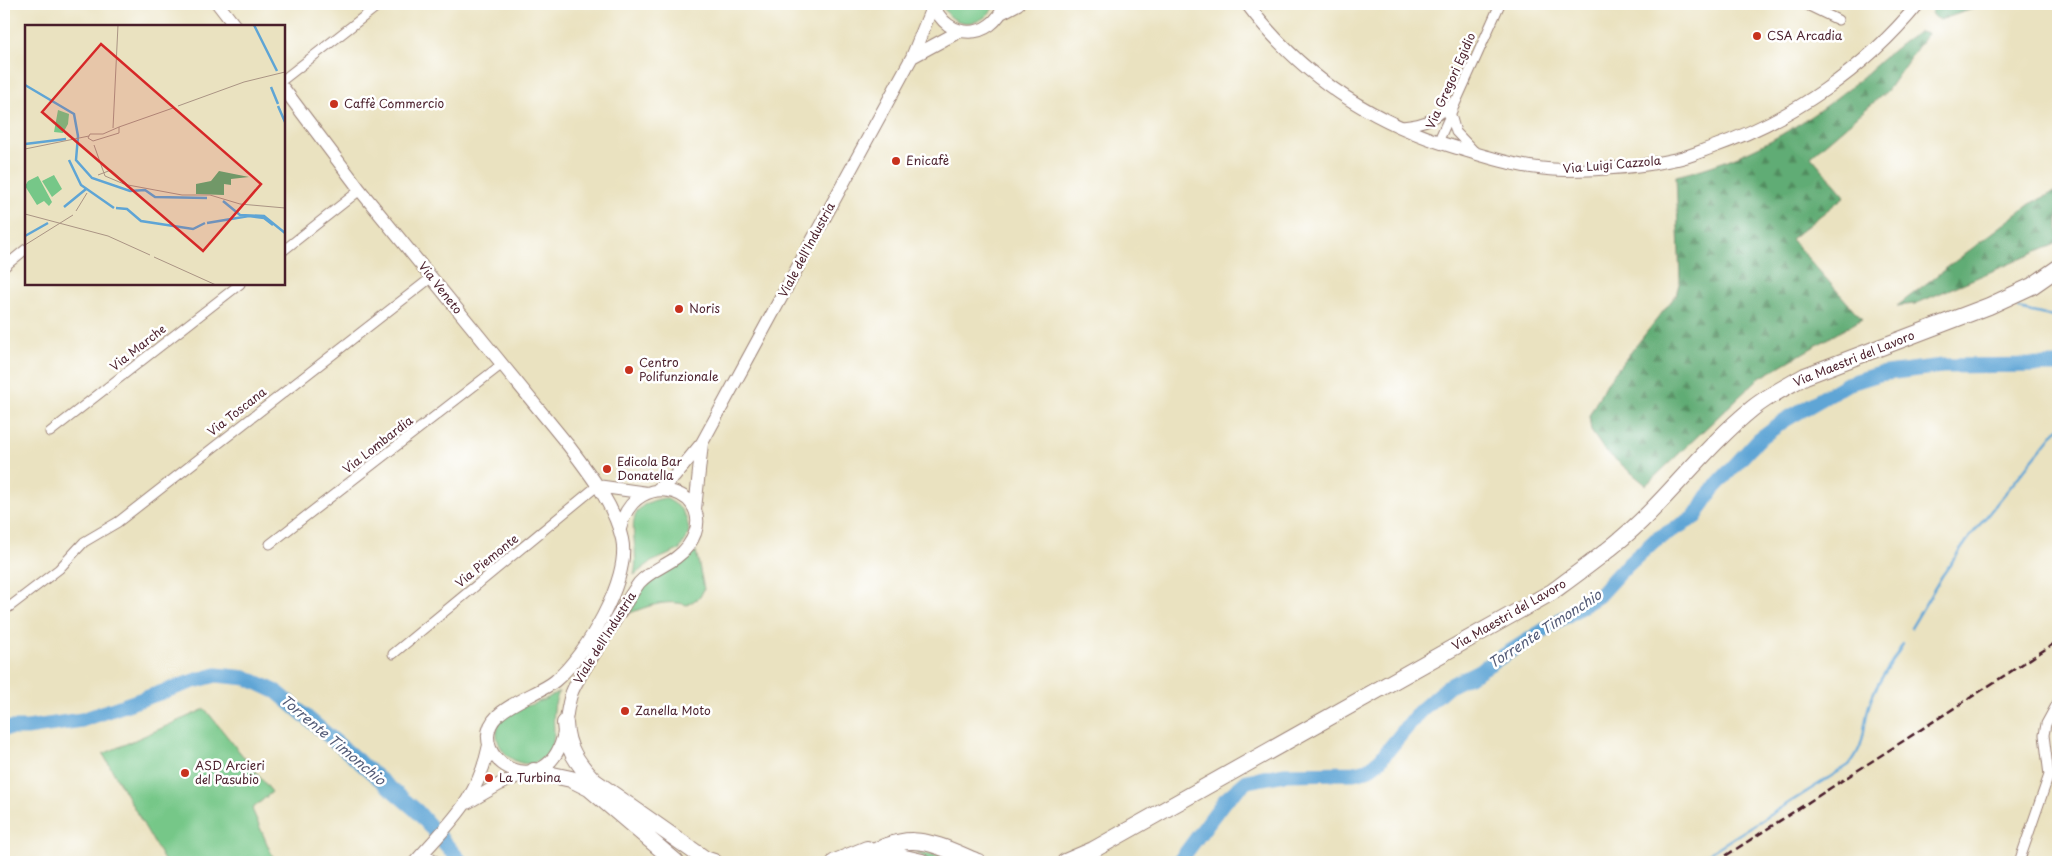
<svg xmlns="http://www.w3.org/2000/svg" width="2062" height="866" font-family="'Playpen Sans',sans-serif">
<defs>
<pattern id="forest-firs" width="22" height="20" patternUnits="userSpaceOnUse" patternTransform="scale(1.25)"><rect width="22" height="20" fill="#60ac74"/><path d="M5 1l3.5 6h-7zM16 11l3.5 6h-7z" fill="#518b5f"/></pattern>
</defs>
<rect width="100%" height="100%" fill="#fff"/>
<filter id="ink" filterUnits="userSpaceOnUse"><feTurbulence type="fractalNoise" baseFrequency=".02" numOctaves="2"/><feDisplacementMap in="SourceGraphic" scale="10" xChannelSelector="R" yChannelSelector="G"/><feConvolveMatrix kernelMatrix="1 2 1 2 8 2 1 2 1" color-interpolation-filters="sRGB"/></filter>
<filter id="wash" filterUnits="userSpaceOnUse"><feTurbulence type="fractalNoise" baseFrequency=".0096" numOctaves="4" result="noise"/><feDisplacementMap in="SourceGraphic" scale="20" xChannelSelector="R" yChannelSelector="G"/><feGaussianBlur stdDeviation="1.12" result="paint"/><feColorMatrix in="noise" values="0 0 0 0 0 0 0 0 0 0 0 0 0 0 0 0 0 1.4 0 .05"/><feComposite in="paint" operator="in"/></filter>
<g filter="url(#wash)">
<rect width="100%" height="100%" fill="#eae2c0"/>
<!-- forest -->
<path fill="url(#forest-firs)" stroke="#556650" d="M1937,4H1987L1940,20L1934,17L1931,13Z
M1920,32L1927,34L1887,91L1811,156L1845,196L1791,239L1862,319L1758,379L1646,485L1605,451L1591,431L1589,416L1605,385L1676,295L1680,280L1676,176C1747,159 1798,129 1854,84C1872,70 1901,40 1920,32Z
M2058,190V243L1915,304L1897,306L2030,204Z"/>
<!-- garden -->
<path fill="#76c788" stroke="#60735a" d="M942,4H995C985,28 951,30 942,4Z
M665,498C681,506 688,515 689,533L679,550L651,562L634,575C642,541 614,506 665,498Z
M696,551L704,589L700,597L687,605C664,598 644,608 622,616L636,593L652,577L682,563Z
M559,692C557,698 554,704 554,710C552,725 558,742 547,754C523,782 481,743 503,717C512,707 528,707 538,702C545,700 552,695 559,692Z
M205,709L272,792L252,809L275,862H165L103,754Z
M916,852L948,857L962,862H931Z"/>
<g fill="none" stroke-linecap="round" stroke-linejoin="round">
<!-- stream -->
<path stroke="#5fa5d5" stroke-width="2.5" d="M2019,309L2058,318
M1911,628L1942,576L1969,538L2058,428
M1695,862L1849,765C1869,741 1861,723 1872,697C1879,679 1893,661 1903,644"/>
<!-- river -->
<path stroke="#5fa5d5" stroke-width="15" d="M4,728H27L82,720L194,681L216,675L247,678L277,692L417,811L461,862
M1179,862L1225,800L1247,781L1285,774L1354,773L1367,770L1380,760L1420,711L1447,687L1479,671L1598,596L1619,573L1655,540L1695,517L1712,490L1759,439L1785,420L1847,384L1879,374L1942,366L2058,365"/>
</g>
</g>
<g filter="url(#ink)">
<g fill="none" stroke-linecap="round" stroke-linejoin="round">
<!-- street casing -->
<g stroke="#9a8076" stroke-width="11">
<path id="street" d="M1805,4L1838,20
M284,79L380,4
M1451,115L1456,132L1474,151
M1402,126C1425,124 1439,118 1455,100
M1438,142L1500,4
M284,250L360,190
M4,267L26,249
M50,432L240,284
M270,544L501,365
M4,611L59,569L84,542L118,522L432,277
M393,654L597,486
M423,854L438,862
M2019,862L2049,775L2044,735L2046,724L2058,702"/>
</g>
<!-- secondary casing -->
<g stroke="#9a8076" stroke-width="14">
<path id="secondary" d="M218,4L235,26
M933,4C947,41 991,41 1005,4
M1247,4C1300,75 1369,121 1454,147C1490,158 1527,170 1564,170C1601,170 1641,167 1677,159C1688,157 1699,152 1710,148C1791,120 1864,70 1918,4
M1001,13L1018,4
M912,57L960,31
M284,89L360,190L568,445C589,473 614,504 622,539C631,579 585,656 555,681C535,698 476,709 490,748C501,774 537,781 554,757C568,738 564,713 572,692C580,673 594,655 605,637C616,619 627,600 639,583C653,567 675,564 688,546C726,493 635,461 620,529
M597,486L647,493
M658,489L674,477L702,443L912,57L933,5
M695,509L702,443
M467,803L500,784L525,773
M415,862C450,822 478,800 489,745"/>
</g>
<!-- highway casing -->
<g stroke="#9a8076" stroke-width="18">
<path id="highway" d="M565,723C566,748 578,764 594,781L705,859L714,862
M534,771L571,779L589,788L676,862
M877,859L896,856L922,862
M835,862L867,849
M857,862C908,828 928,841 978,862
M1065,862L1093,850L1552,592C1582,570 1613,548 1641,521C1679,484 1712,441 1753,408C1769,395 1788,386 1805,376L1989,306L2032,286L2058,268"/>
</g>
<!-- street -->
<use href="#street" stroke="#fff" stroke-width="9"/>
<!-- secondary -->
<use href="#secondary" stroke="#fff" stroke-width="12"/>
<!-- highway -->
<use href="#highway" stroke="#fff" stroke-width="16"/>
<!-- rail -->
<path stroke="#4a1f2b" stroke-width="2.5" stroke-dasharray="8 4" stroke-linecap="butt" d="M1716,862L2058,641"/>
</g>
</g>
<!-- markers -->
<g fill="#c8321e" stroke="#fff" stroke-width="2">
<circle cx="1757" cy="36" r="5"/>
<circle cx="334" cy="104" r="5"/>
<circle cx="896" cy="161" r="5"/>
<circle cx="679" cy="309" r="5"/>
<circle cx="629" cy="370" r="5"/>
<circle cx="607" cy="469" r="5"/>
<circle cx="625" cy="711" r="5"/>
<circle cx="185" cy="773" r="5"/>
<circle cx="489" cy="778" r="5"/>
</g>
<g text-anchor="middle" stroke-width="5" stroke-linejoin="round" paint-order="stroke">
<!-- poi labels -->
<g font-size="12" fill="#4a1f2b" stroke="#fff" text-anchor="start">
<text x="1767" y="40">CSA Arcadia</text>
<text x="344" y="108">Caffè Commercio</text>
<text x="906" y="165">Enicafè</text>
<text x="689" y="313">Noris</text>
<text x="639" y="367">Centro<tspan x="639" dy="14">Polifunzionale</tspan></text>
<text x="617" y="466">Edicola Bar<tspan x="617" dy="14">Donatella</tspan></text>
<text x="635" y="715">Zanella Moto</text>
<text x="195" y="770">ASD Arcieri<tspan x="195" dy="14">del Pasubio</tspan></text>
<text x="499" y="782">La Turbina</text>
</g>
<!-- street labels -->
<g font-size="12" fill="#4a1f2b" stroke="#fff">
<text transform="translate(1451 81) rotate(-66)" y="4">Via Gregori Egidio</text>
<text transform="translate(1612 165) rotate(-5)" y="4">Via Luigi Cazzola</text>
<text transform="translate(807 250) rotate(-62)" y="4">Viale dell'Industria</text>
<text transform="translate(440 288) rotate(52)" y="4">Via Veneto</text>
<text transform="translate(138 348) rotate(-38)" y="4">Via Marche</text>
<text transform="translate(1854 359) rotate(-22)" y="4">Via Maestri del Lavoro</text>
<text transform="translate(237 412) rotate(-38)" y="4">Via Toscana</text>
<text transform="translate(378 445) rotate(-38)" y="4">Via Lombardia</text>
<text transform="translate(487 561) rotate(-39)" y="4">Via Piemonte</text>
<text transform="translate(1509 615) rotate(-30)" y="4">Via Maestri del Lavoro</text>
<text transform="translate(605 638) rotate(-58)" y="4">Viale dell'Industria</text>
</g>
<!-- water labels -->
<g font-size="14" font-style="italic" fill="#535b77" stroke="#fff">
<text transform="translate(1545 629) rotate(-33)" y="5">Torrente Timonchio</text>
<text transform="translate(333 740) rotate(40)" y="5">Torrente Timonchio</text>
</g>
</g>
<!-- overview -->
<g transform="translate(25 25)">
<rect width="260" height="260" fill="#eae2c0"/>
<path d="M194,146L224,152L206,154V160L199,159V170L171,169V159L186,156Z" fill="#60ac74"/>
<path d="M29,150L37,164L27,172L17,156Z" fill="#76c788"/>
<path d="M33,85L44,89L43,99L38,108L29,107ZM13,151L27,177L24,181L19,176L12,180L0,161L3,156Z" fill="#76c788"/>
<path fill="none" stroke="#5fa5d5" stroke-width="2.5" d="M229,0L252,46M0,60L49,89L53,111L51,135L67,153L105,166L120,165L130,172L182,173M246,62L253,79M253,81L260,97M0,119L41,114M44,135L56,160L89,183M198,176L215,190L239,191L260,208M39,182L61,164M91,183L102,184L116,196L168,204L180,198M182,198L224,191L239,193L248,200M0,211L23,198"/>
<path fill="none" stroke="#aa9484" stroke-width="1" d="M153,81L219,57L260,47M94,102V108L68,116L63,113L65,109H78ZM94,102L148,83M88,103L93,0M69,120L80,151L99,159M0,124L64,111M73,150L86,145L103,160L157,170H185L215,179L260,183M51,186L62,168M0,189L83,211L125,230M0,220L48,190M129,232L191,260"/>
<path fill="#d62828" fill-opacity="0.15" stroke="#d62828" stroke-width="2.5" d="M76,19L236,159L178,226L17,87Z"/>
<rect width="260" height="260" fill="none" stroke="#4a1f2b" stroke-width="2.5"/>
</g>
<!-- margin -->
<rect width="2062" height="866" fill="none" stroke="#fff" stroke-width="20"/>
</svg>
